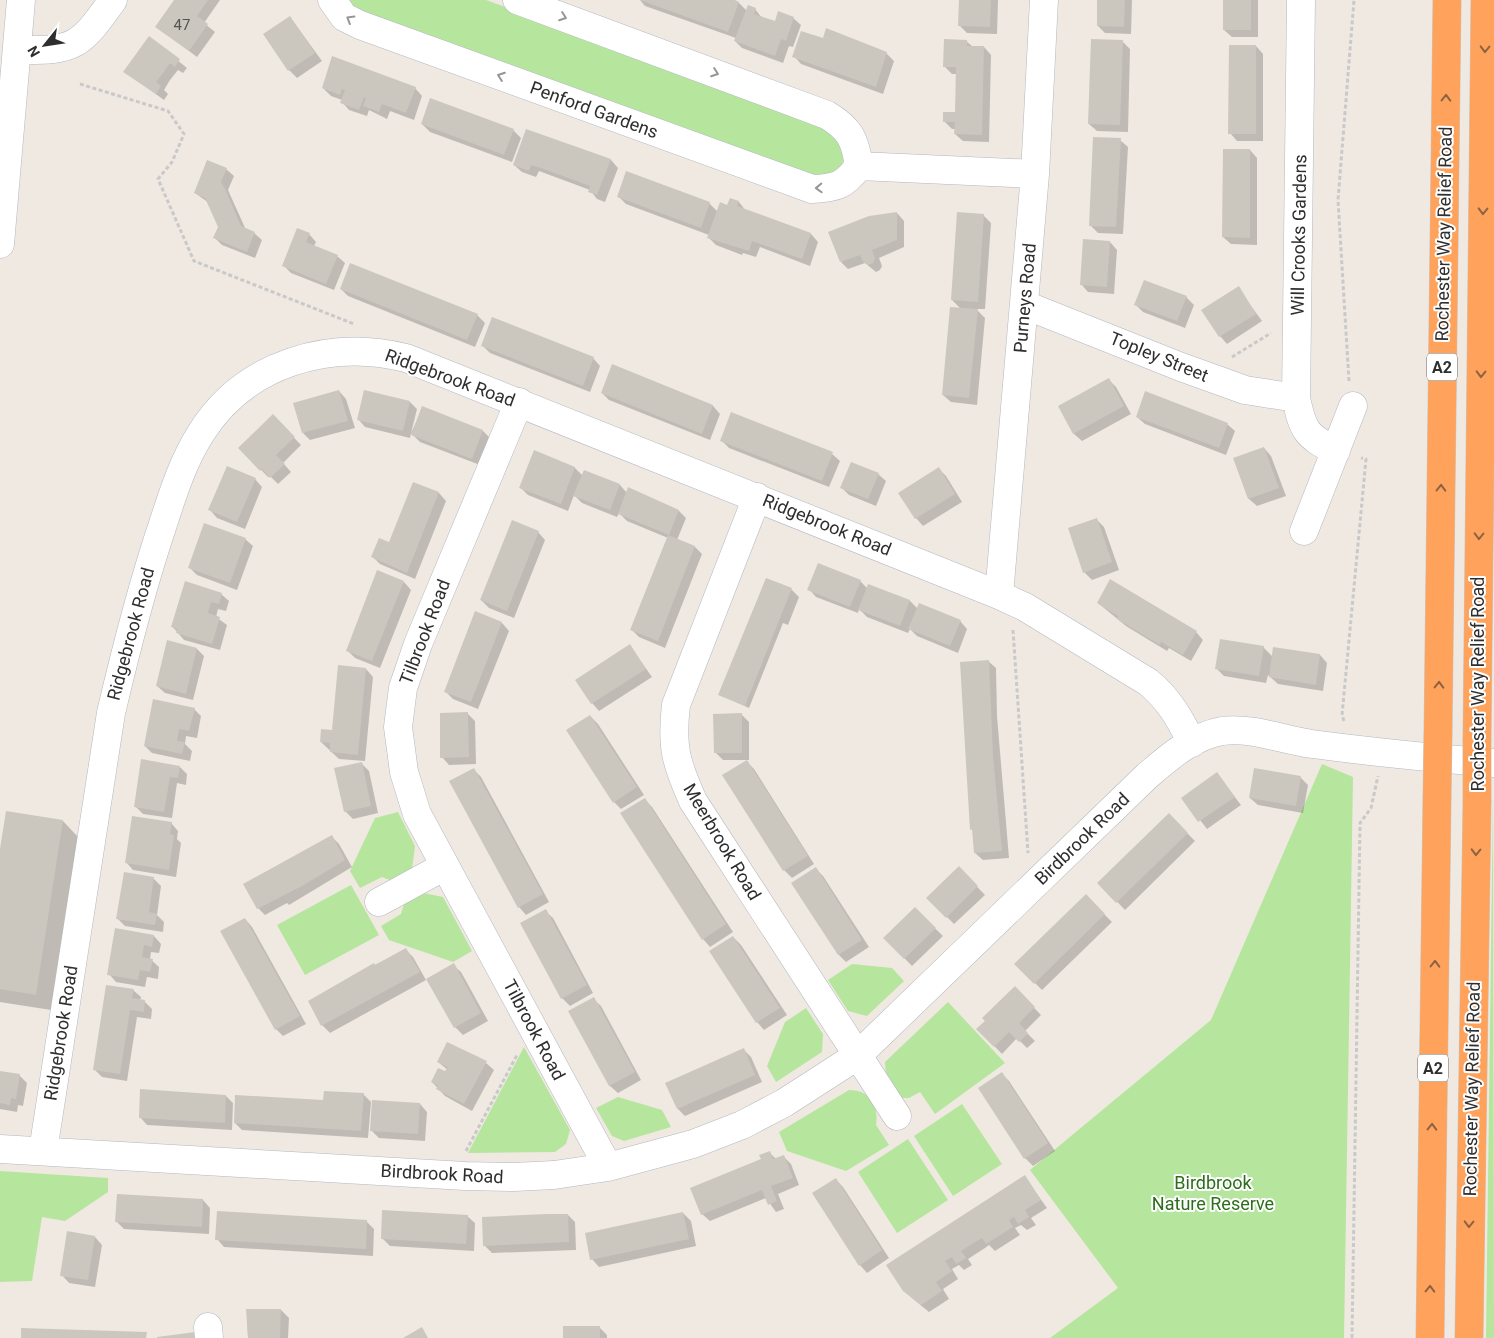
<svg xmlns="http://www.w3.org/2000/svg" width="1494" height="1338" font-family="Roboto,sans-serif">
<rect width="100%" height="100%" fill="#efe9e1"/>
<!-- green -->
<path fill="#b6e59e" d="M345,0H486L827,125C840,136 852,161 835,173C829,177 822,179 816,182L360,16Z
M1322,764L1353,777L1344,1338H1050L1118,1288L1030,1170L1211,1020Z
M1493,796L1494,1338H1486Z
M398,812L415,846L412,869L392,881L382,877L360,888L350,871L375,818Z
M351,885L379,935L305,975L277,925Z
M423,893L443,897L472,951L453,962L389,940L381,926L401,914L404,904Z
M852,964L892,968L904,981L867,1016L848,1011L828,980Z
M948,1002L1005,1063L935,1114L920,1092L909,1098H899L886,1077L885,1062Z
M806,1008L823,1034L822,1052L776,1082L767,1066L785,1022Z
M524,1047L570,1130L566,1144L555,1152L468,1153Z
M849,1090C870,1090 879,1105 876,1125L889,1145L846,1171L787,1151L779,1132Z
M618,1097L662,1110L671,1127L624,1141L612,1136L596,1108Z
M962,1104L1002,1164L953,1196L914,1136Z
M908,1139L948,1200L897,1233L858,1172Z
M0,1171L108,1178V1192L65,1221L42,1217L32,1281L0,1282Z"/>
<!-- shadow -->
<path fill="#0003" d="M176,0H220L204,23L215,32L197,57L157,27Z
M640,0H731L739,3L747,11L755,9L762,18L776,23L793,18L801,25L793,47L789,46L783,63L742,48L735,41L736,38L645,6Z
M960,0H998L997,34L967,33L959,25Z
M1099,0H1132L1131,34L1105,33L1098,26Z
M1224,0H1258V37H1232L1224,30Z
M290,17L322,61L297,78L289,70Z
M150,38L187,68L183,73L178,70L170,80L164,90L168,94L164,100L125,72Z
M823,40L886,53L894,61L883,94L801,64L794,56Z
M966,41L973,47H984L991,55L989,142L963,141L955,134L956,129H952L944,121L956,113L958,74H952L945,67Z
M1123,42L1130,49L1128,132L1097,131L1089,124Z
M1256,46L1263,54V141H1237L1230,133Z
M323,88H415L422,96L414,120L390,111L387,119L369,110L367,116L349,110L342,102V100L331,96Z
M422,124L513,130L521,138L512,162L430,132Z
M527,131L611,160L618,168L605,202L597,199L590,190L539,171L536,177L522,172L514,165Z
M1120,140L1128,147L1123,234L1098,233L1090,225Z
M1250,150L1257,158V245L1231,244L1223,237Z
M226,169L234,176L228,190L246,230L254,233L262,240L255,258L222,245L215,238L219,227L209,203L195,193Z
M618,196L709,203L718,212L728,206L730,199L739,202L746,211L811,234L818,242L810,266L760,247L756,257L743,253L742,255L716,245L708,237L709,235L626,204Z
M897,213L904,221V247L879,258L882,266L880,270L876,272L865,263L848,269L841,262Z
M983,215L991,223L985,309H976L985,318L977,405L951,402L943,395L961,309L952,300Z
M309,234L316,242L314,246L337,256L345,263L334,290L291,273L283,265Z
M1110,242L1117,250L1114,294L1088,292L1081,284Z
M1238,288L1262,321L1227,344L1220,336Z
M341,289L477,315L485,323L475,347L348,296Z
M1186,297L1194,305L1185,328L1143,312L1136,305Z
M482,345L593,358L600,366L590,392L490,353Z
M1108,379L1116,387L1131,414L1082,441L1074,434L1059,407Z
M339,391L346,399L355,428L310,440L303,433Z
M602,393L713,406L720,414L710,440L609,400Z
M410,402L417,409L411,433L423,408L483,431L490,438L480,465L420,442L411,433L410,438L365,427L358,419Z
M273,416L301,445L283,463L291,472L278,484L270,476L268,477L240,448Z
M1137,417L1227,424L1235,431L1226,455L1145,424Z
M721,440L832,454L840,461L829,487L729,448Z
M1264,448L1271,456L1286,496L1257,506L1249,499L1235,459Z
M535,452L575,468L583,476L584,472L620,485L627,493L679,511L686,518L677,540L695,547L702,554L665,648L639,637L632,630L668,538L627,521L619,513L617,517L582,503L574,495L568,511L528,495L521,488Z
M939,469L946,476L962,502L923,526L916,518Z
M878,474L886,481L876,506L849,495L842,488Z
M255,479L262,487L245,529L217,518L210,510Z
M414,483L439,493L446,501L415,579L380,564L373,557L390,544Z
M1096,519L1104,527L1119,570L1092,580L1084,572Z
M538,532L545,540L514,618L489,608L481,600Z
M245,539L253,546L237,590L197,575L190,568Z
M766,579L792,590L799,597L788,625L783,623L749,708L720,695Z
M860,581L868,589L869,585L910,601L918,609L960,621L967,629L958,653L917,636L910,629L908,633L867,617L859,609L858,613L816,597L809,589Z
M404,582L411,590L380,668L355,658L347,650Z
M221,594L229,601L226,611L218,609L216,617L227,625L220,650L184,640L172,626Z
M1098,603L1196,632L1203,640L1191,661L1169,648L1167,651L1126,626Z
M476,613L502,623L509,631L478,709L453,699L445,691Z
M168,641L197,649L204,656L193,700L165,693L157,686Z
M630,646L652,677L599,711L592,703Z
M1263,647L1273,657L1320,655L1327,663L1323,691L1278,684L1268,675L1266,683L1224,676L1217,669Z
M988,661L996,668L997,716L1009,858L983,860L975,853L974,831L971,829Z
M366,669L373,677L365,761L339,759L321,742L333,731Z
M194,709L201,716L197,738L186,736L185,744L192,751L190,761L152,753L145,746Z
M468,714L475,721L476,764L449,765L442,757Z
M741,714L749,722V760H723L715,752Z
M590,716L598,724L644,795L621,809L614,802Z
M746,761L754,769L814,864L792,878L784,870L724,776Z
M361,763L369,771L378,813L353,819L345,811Z
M180,767L187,774L186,785L177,783L172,818L143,814L135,806Z
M473,769L481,777L549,902L526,915L519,907Z
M1217,774L1241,805L1207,829L1183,798Z
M1300,777L1308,785L1303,813L1258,805L1250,798Z
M644,799L652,807L733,932L710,947L703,939Z
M1169,815L1195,841L1125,910L1099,883Z
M63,821L78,837L51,1010L0,1002V857Z
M171,823L178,831L177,839L181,843L176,877L133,870L126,862Z
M332,837L339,844L352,867L289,905L287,903L265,915L258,908Z
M959,868L985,895L954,924L928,898Z
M816,869L823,876L869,947L846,962L839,955L793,884Z
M153,878L161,886L157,915L164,922L163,932L125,926L118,919Z
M1086,896L1112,922L1042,990L1016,964Z
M915,909L943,936L912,966L885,938Z
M545,911L553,918L593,993L570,1006L562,998Z
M245,919L252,927L306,1024L283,1036L276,1029Z
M154,936L161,944L159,953L151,952L150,959L159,967L158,979L147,977L145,987L116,982L109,974Z
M733,937L741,945L787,1015L764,1030L757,1022Z
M406,950L413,957L426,980L330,1033L322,1025L352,976Z
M453,965L461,972L488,1021L463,1035L455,1027Z
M1015,988L1041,1015L1025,1031L1035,1041L1027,1048L1017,1038L1002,1054L978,1029Z
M133,990L141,997L140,1001L145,1002L152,1009L151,1019L137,1017L127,1081L102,1077L94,1069Z
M593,999L601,1006L641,1080L618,1093L610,1086L570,1012Z
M448,1044L486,1063L494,1070L472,1111L445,1096L432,1082L448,1070L438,1062Z
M744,1050L751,1057L762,1082L685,1116L678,1109L667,1083Z
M0,1072L19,1075L27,1083L23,1106L18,1105L17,1112L0,1109Z
M1002,1074L1009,1081L1055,1151L1033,1166L1025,1158Z
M363,1094L371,1102L368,1138L242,1130L235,1123Z
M226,1096L233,1103L232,1130L147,1125L140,1117Z
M420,1104L427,1112L425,1141L379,1138L372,1131Z
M769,1152L776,1159L783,1156L791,1164L799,1185L778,1194L784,1209L776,1212L766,1198L710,1221L702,1214Z
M1025,1177L1047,1208L1031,1218L1036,1225L1027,1230L1021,1225L1015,1228L1020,1235L995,1251L989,1245L985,1248L968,1259L972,1265L964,1270L959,1265L952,1269L958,1279L943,1289L949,1299L929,1312L912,1298L904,1290Z
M835,1179L843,1187L889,1258L867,1273L860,1265Z
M203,1200L210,1208L209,1234L124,1229L117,1222Z
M683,1213L691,1221L696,1246L599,1267L592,1259Z
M568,1215L575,1222L576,1250L492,1253L484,1245Z
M467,1216L475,1223L474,1251L390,1246L382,1238Z
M367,1222L374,1229L373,1256L224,1247L217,1239Z
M95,1237L102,1245L95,1287L69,1283L62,1275Z
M247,1310H281L289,1318L288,1338H248Z
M599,1327L607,1335V1338H564Z"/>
<!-- building -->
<path fill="#cbc7bf" d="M174,0H208L197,16L208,24L189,51L155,27Z
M640,0H735L739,2L728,32Z
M959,0H991L990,27L958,26Z
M1097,0H1125L1124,27L1097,26Z
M1223,0H1251V30H1223Z
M748,5L756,8L754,14L775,21L778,11L794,17L786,41L781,39L775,56L734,41Z
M290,16L315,53L288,71L263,34Z
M826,28L887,52L876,87L792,57L801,31L823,38Z
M149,36L180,59L175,67L170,63L163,73L156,82L161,86L156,94L123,72Z
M944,39L967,40V46H984L982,135L954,134L955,122H943V112H955L956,67H943Z
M1091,39L1123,40L1120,125L1088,124Z
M1229,45H1256V134H1228Z
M332,56L416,87L406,113L382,104L379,112L363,106L366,98L364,97L359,110L340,103L345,90L342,89L340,95L322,88Z
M430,98L514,129L504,155L421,124Z
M526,129L611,159L597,195L588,192L590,186L541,168L531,165L529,171L513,165Z
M1093,137L1121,138L1116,227L1089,226Z
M1223,149H1250V238L1222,237Z
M207,160L227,168L221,182L225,189L241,226L255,232L247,252L213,238L218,227L205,198L194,193Z
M626,171L710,202L701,228L617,197Z
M730,198L739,201L737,206L811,233L802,259L752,241L749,251L707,238L720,202L727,205Z
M897,212V240L872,250L875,258L873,263L868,265L863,262L860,255L840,262L828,232L869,216Z
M957,212L984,214L978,302L951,300Z
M297,228L310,233L306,242L338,255L326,284L282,266Z
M1083,239L1110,241L1107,287L1080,285Z
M350,263L478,314L467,340L340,289Z
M1144,280L1187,296L1177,321L1134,305Z
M1239,286L1256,314L1219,337L1201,310Z
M950,307L978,309L969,398L942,395Z
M492,317L594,357L583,386L481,346Z
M612,364L713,405L702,434L601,393Z
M1109,378L1124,406L1073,434L1058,406Z
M339,390L348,421L302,433L293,403Z
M364,390L410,401L403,431L357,420Z
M1145,391L1228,423L1219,448L1136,417Z
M422,406L483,430L472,459L411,435Z
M731,412L833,452L822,481L720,441Z
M273,414L295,437L276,455L285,464L270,478L262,469L260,471L238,448Z
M1264,447L1279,488L1248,499L1233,458Z
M534,450L575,467L561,504L519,488Z
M851,462L879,473L868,499L840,488Z
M227,466L256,478L237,522L208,510Z
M939,467L955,494L915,519L898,493Z
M584,470L620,484L610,510L573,496Z
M413,482L439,492L407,573L371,557L379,538L389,542Z
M628,487L679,510L669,535L618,514Z
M1097,518L1112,562L1083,573L1068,528Z
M512,520L539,531L507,611L480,600Z
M204,523L246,538L230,583L188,568Z
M668,535L695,546L658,641L630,630Z
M818,563L861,580L850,607L807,590Z
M377,570L404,581L372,661L346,651Z
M766,578L792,588L745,706L718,695Z
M1110,579L1197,631L1183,655L1161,642L1160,645L1117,619L1118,616L1097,603Z
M185,581L222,593L219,604L211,602L208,613L220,617L212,644L176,633L177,629L171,627Z
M868,584L910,600L900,626L858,610Z
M919,603L961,620L950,646L908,629Z
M475,611L502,622L471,702L444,692Z
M1220,639L1264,646L1259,676L1215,669Z
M167,640L197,648L186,694L156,686Z
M630,644L646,669L591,704L575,680Z
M1273,647L1320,654L1316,685L1269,677Z
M989,660L993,756L1002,851L974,853L972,829L970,830L960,662Z
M338,665L366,668L358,755L330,752V743L320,742L321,729L332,730Z
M153,699L195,708L189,731L179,729L177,741L185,742L182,754L144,746Z
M468,712L469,757L440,758V713Z
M742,713V753H714L713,714Z
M590,715L637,787L613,803L566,730Z
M141,759L180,766L178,778L170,777L164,812L134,807Z
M747,760L808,856L783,871L722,775Z
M362,762L371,806L344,812L334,768Z
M474,768L543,894L518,908L449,781Z
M1254,768L1301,776L1296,806L1249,798Z
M1217,772L1235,797L1198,822L1181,798Z
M645,798L726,924L702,940L620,813Z
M6,811L63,820L36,995L0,989V849Z
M1169,813L1188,833L1116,903L1097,883Z
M132,816L172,822L170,834L174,835L169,870L125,863Z
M332,835L345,860L302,886L257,909L243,884Z
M959,866L978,886L946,918L926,898Z
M816,867L862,940L838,955L791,883Z
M124,872L154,877L149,912L157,914L155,925L116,919Z
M1086,894L1105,914L1034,984L1014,964Z
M915,907L936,928L904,959L883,938Z
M546,909L587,985L561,999L520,923Z
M245,918L300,1016L275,1030L220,931Z
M115,928L154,935L152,947L144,945L142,957L153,959L150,972L140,970L138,980L107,975Z
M733,936L780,1008L756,1023L709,951Z
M406,948L420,972L321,1026L308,1001L374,963L375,965Z
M454,963L481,1013L454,1028L426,979Z
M106,985L134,989L132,998L145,1000L144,1012L130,1010L120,1074L93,1070Z
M1015,986L1035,1007L1019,1023L1028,1033L1019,1042L1009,1032L994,1047L976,1029L985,1021L982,1018Z
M594,997L635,1072L609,1086L568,1011Z
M447,1042L487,1061L464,1104L436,1089L438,1086L431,1082L438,1068L445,1071L448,1067L437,1062Z
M744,1048L755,1075L677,1109L665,1083Z
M0,1071L20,1074L16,1099L11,1098L10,1105L0,1103Z
M1002,1072L1048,1143L1024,1159L978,1088Z
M140,1089L226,1095L225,1123L139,1118Z
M324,1091L364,1093L361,1131L234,1123L235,1095L323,1100Z
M372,1100L420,1103L418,1134L370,1131Z
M770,1151L773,1159L784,1155L793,1178L771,1186L777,1201L768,1205L762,1190L701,1215L690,1188L761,1159L759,1155Z
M1025,1175L1041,1200L1025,1210L1029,1217L1018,1224L1014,1217L1009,1220L1013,1227L986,1244L982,1238L961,1251L966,1258L956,1264L952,1257L945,1261L952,1271L936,1282L942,1291L921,1305L903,1291L886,1265Z
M836,1178L882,1250L859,1266L812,1193Z
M117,1194L203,1199L202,1227L115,1222Z
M382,1210L468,1215L466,1244L381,1239Z
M217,1211L367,1220L366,1249L215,1240Z
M683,1212L689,1239L590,1260L585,1233Z
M547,1214H568L569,1242L483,1246L482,1217Z
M67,1231L95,1236L88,1280L60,1276Z
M246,1309H281L280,1338H248Z
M563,1326H600V1338H563Z
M422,1327L428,1338H403Z
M21,1328L147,1332L146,1338H21Z
M203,1331V1338H157V1337Z"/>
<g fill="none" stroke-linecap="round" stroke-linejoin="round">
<!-- minor casing -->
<g stroke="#b4b7c1" stroke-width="29">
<path id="minor" d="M332,0L344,17L360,25L812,189C836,188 844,186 859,166C855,139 850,129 827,115L517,0
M1301,0L1296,398C1303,431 1306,436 1336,451
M18,50C76,51 80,46 113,0
M859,166L1035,174
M0,244L21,0
M1025,305L1181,367L1245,390L1296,398
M519,402L418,644L403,688L398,727L404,772L417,814L608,1167
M757,497L676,705C671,747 676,763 693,801L897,1116
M1304,531L1353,406
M999,595L1035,174L1044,0
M379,902L445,866
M0,1149L465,1176L514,1177L554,1175L608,1167L693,1144L742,1125L784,1103L857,1056L1148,775C1169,757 1193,736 1222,731C1252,727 1283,740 1312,744C1373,752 1433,758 1494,763
M43,1151L111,713C126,649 142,586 163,524C173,493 183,461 201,433C245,363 329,339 406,358L999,595L1025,607L1148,682C1169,699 1180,719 1192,743
M208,1327L209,1338"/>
</g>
<!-- highway casing -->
<g stroke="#c9c9c9" stroke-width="29">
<path id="highway" d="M1438,734L1447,0
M1477,738L1485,0
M1430,1338L1437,798
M1469,1338L1477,803"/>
</g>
<!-- path -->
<path stroke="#c9c9c9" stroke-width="3" stroke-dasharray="4 2.5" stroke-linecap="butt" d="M80,84L168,111L184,134L172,162L158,179L194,261L354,324
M1232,357L1271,333
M1349,381L1338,200L1354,0
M1013,630L1028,853
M1344,721L1342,715L1366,459L1361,458
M466,1151L517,1055
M1352,1338L1360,823L1371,808L1378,776"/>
<!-- minor -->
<use href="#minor" stroke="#fff" stroke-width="28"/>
<!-- highway -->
<use href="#highway" stroke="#ffa35c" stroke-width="28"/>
<!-- highway-bridge casing -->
<g stroke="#c9c9c9" stroke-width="29" stroke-linecap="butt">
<path id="highway-bridge" d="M1477,738V803
M1437,798L1438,734"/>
</g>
<!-- highway-bridge -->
<use href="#highway-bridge" stroke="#ffa35c" stroke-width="28"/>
</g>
<!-- one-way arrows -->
<defs><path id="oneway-chevron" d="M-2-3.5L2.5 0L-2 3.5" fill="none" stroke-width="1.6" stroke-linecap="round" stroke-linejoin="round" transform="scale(1.25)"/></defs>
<g stroke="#969696">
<use href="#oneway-chevron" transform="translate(563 17) rotate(20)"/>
<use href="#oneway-chevron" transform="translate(350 19) rotate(-149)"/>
<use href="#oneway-chevron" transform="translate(715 73) rotate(20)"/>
<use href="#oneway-chevron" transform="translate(501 76) rotate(-160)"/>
<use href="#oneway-chevron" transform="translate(819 188) rotate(178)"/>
</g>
<g stroke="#8c6343">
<use href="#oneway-chevron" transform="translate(1485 49) rotate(91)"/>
<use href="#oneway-chevron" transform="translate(1446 98) rotate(-89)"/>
<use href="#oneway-chevron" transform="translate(1483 211) rotate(91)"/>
<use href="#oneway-chevron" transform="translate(1481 374) rotate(91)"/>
<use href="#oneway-chevron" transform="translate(1441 488) rotate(-89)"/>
<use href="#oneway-chevron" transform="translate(1479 536) rotate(91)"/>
<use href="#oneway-chevron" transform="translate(1439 685) rotate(-89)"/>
<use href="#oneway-chevron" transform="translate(1476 852) rotate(91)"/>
<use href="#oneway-chevron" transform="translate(1435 964) rotate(-89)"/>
<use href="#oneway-chevron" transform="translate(1432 1127) rotate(-89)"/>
<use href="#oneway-chevron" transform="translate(1469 1224) rotate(91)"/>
<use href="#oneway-chevron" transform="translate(1430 1289) rotate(-89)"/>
</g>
<g text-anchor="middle" stroke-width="4" stroke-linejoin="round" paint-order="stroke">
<!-- number labels -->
<g font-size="15" fill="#555452">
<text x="182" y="30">47</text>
</g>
<!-- shield labels -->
<g fill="#fff" stroke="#6d6d6d" stroke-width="1">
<rect x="1427" y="353.5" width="30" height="27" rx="4"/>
<rect x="1418" y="1054.5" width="30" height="27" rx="4"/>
</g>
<g font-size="16" font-weight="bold" fill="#2e2e2e">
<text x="1442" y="373">A2</text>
<text x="1433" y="1074">A2</text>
</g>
<!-- street labels -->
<g font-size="18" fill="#2e2e2e" stroke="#fff">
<text transform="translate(594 110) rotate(20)" y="6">Penford Gardens</text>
<text transform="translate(1444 234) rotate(-89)" y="6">Rochester Way Relief Road</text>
<text transform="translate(1299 235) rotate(-89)" y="6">Will Crooks Gardens</text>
<text transform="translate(1025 298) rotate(-85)" y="6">Purneys Road</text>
<text transform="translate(1159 357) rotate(22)" y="6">Topley Street</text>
<text transform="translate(450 378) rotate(20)" y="6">Ridgebrook Road</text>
<text transform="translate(827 525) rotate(22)" y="6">Ridgebrook Road</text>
<text transform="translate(425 632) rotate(-69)" y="6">Tilbrook Road</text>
<text transform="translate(131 634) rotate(-75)" y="6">Ridgebrook Road</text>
<text transform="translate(1478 684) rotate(-90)" y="6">Rochester Way Relief Road</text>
<text transform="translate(1082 839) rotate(-44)" y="6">Birdbrook Road</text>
<text transform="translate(722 842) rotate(59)" y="6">Meerbrook Road</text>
<text transform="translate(534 1030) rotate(62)" y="6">Tilbrook Road</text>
<text transform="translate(61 1033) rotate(-81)" y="6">Ridgebrook Road</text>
<text transform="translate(1472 1089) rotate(-89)" y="6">Rochester Way Relief Road</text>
<text transform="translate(442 1174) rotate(3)" y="6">Birdbrook Road</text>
</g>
<!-- park labels -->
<g font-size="18" fill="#2c6e1b" stroke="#fff">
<text x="1213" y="1189">Birdbrook<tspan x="1213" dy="21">Nature Reserve</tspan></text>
</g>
</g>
<!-- north arrow -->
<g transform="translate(45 45) rotate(240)" stroke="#ffffff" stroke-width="4" paint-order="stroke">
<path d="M0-4L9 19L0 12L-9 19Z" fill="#2e2e2e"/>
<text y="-8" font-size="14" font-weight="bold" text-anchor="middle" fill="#2e2e2e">N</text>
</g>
</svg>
